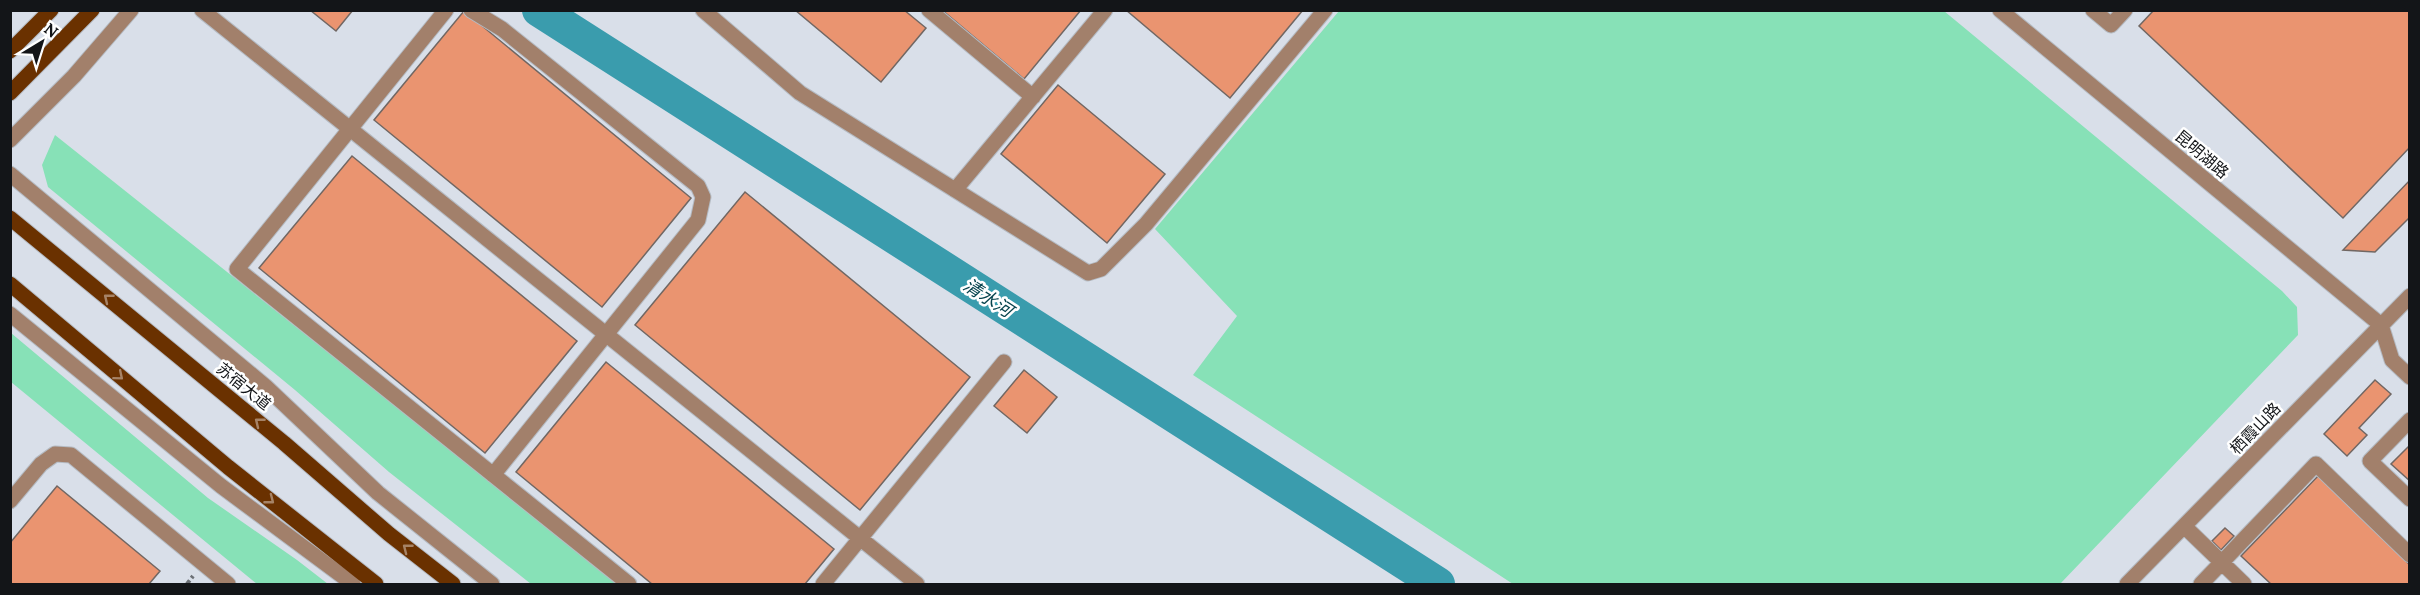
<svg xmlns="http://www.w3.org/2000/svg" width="2420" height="595" font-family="Lora,'Noto Sans SC',serif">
<rect width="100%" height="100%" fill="#d9dfe9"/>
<!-- green -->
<path fill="#87e1b7" d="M1339,11H1944L2282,291L2297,307L2298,335L2060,584H1513L1193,375L1237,316L1155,229Z
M55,135L619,584H531L389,472L295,390L48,187L42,165Z
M11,333L208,498L297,560L328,584H257L11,382Z"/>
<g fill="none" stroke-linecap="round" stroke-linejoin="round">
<!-- river -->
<path stroke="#3a9cad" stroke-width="34" d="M539,10L1438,584"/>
</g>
<!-- building -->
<path fill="#ea9470" stroke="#716763" stroke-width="1.5" d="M310,10H353L336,31Z
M795,10H904L926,28L881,82Z
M942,10H1081L1024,79Z
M1126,10H1303L1230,98Z
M2154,10H2410V147L2343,218L2139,26Z
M464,11L691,198L602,307L374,120Z
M1058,85L1165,174L1107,243L1001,154Z
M352,156L577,341L485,453L259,268Z
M2410,180V217L2375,252L2343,250Z
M745,192L970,377L860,510L635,325Z
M606,362L834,549L805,584H652L516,472Z
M1024,370L1057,397L1027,433L994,406Z
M2375,380L2391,394L2359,428L2367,435L2347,456L2324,434Z
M2410,445V481L2391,464Z
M2318,476L2410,565V584H2271L2241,556Z
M57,486L160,571L149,584H10V543Z
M2225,528L2234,536L2221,550L2212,541Z"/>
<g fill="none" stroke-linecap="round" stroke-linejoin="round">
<!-- minor casing -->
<g stroke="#b5bbc3" stroke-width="17">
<path id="minor" d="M202,10L917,584
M446,10L237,269L629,584
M471,10L502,29L698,186L703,197L698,220L493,475
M703,10L800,93L1088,273L1101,269L1146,224L1325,10
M929,10L1033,97
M2000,10L2381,325L2392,360L2410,377
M2093,10L2111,25L2125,10
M10,140L74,76L131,10
M10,174L265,386L378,493L492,584
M955,190L1105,10
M10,314L221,486L353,584
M2410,420L2370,461L2410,499
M10,501L41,464L55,454L71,455L228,584
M2184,526L2244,584
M823,584L1004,362
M2127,584L2410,296
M2201,584L2316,464L2410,555"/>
</g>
<!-- major casing -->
<g stroke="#b5bbc3" stroke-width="17">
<path id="major" d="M10,51L51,10
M10,93L92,10
M10,218L284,443L389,534L453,584
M10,284L228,467L376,584"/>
</g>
<!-- path -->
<path stroke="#6c7076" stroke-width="4" stroke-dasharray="4.5 3" stroke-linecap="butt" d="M187,584L193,576"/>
<!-- minor -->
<use href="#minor" stroke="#a2806b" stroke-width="15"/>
<!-- major -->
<use href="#major" stroke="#6a3100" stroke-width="15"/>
</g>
<!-- one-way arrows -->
<defs><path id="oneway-chevron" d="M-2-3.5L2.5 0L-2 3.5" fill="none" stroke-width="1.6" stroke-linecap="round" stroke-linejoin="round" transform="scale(1.5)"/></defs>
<g stroke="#a68366">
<use href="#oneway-chevron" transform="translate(108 298) rotate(-141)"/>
<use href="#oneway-chevron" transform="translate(119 376) rotate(40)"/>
<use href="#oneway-chevron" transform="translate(259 422) rotate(-141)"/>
<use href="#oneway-chevron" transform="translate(270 500) rotate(38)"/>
<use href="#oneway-chevron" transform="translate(407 548) rotate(-142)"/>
</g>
<g text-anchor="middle" stroke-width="5" stroke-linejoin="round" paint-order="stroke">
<!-- street labels -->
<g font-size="16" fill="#131518" stroke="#fff">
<text transform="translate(2202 154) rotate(40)" y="6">昆明湖路</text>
<text transform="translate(244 386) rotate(39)" y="6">苏宿大道</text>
<text transform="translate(2255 428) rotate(-46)" y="6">栖霞山路</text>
</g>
<!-- water labels -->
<g font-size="18" font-style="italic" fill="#08444e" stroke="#fff">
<text transform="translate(988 298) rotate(33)" y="6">清水河</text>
</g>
</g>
<!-- border -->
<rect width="2420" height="595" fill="none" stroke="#131518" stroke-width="24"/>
<!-- north arrow -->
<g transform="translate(42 42) rotate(38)" stroke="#ffffff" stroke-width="4.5" paint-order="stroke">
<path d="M0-4.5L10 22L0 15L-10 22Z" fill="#131518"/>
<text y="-9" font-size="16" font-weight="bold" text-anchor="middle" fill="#131518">N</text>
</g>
</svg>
